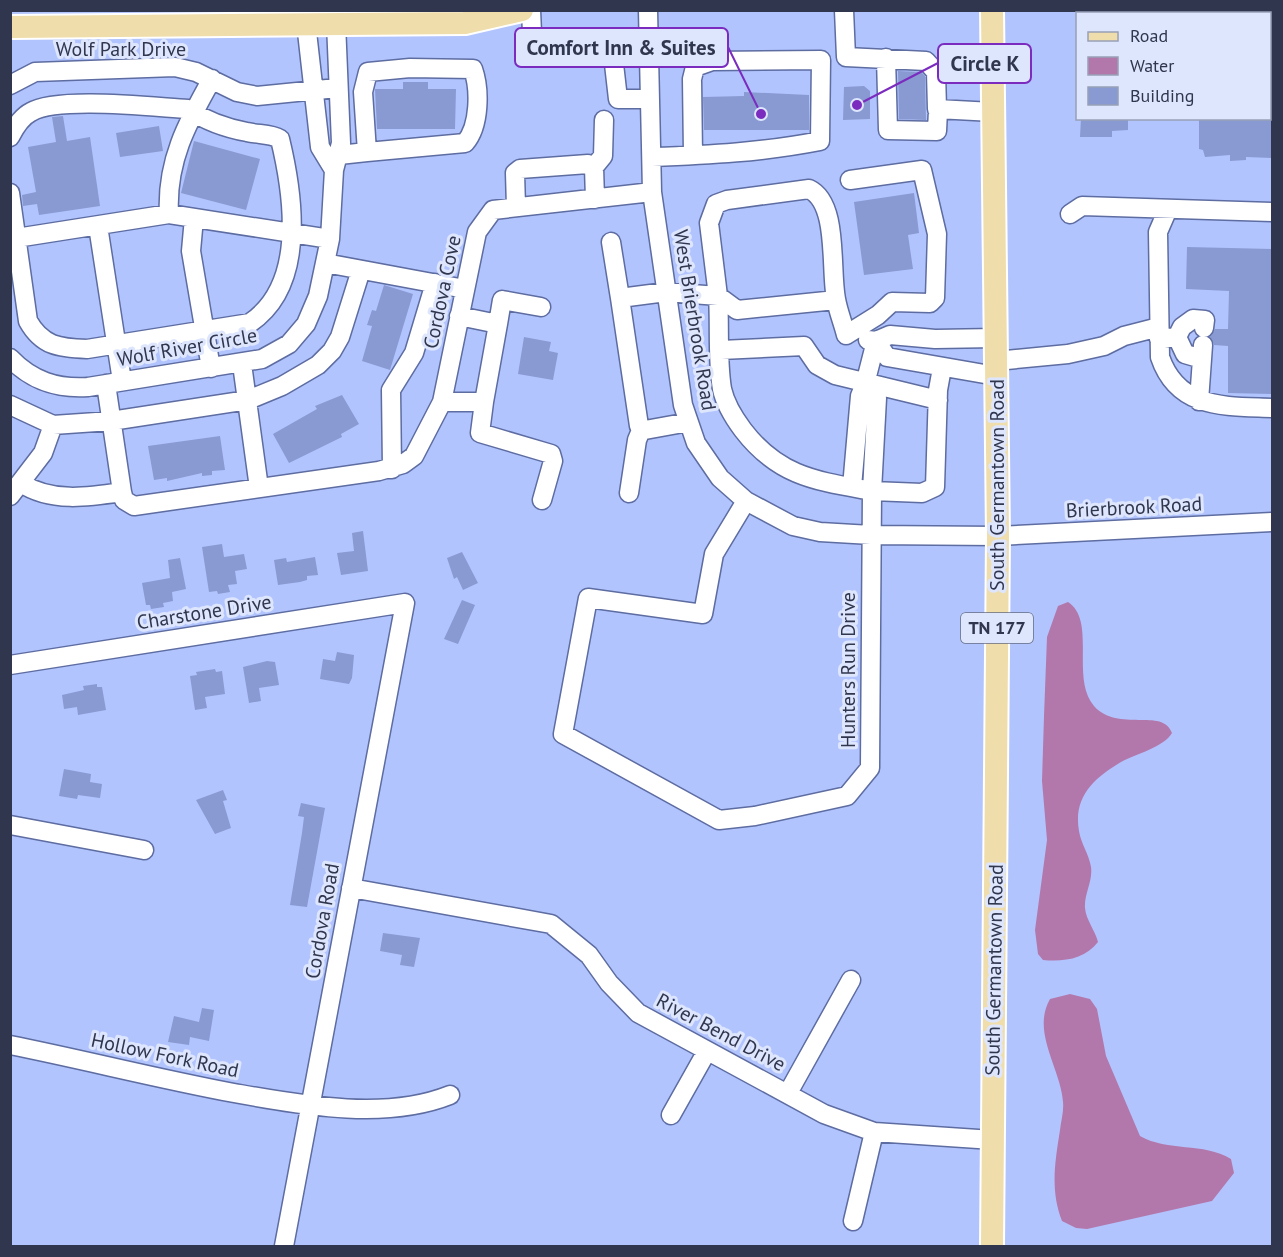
<svg xmlns="http://www.w3.org/2000/svg" width="1283" height="1257" font-family="'PT Sans',sans-serif">
<rect width="100%" height="100%" fill="#b2c4fe"/>
<!-- water -->
<path fill="#b278ab" d="M1068,602C1097,621 1070,678 1094,706C1118,733 1163,707 1172,733C1164,747 1136,754 1121,762C1094,778 1073,797 1079,831C1081,844 1089,854 1091,867C1093,881 1084,894 1085,908C1086,920 1095,930 1098,942C1085,959 1064,962 1043,960L1038,954L1035,930L1047,840L1042,781L1044,716L1047,637L1058,606Z
M1070,994L1090,999L1097,1009L1106,1056L1140,1136C1168,1152 1203,1142 1231,1159L1234,1173L1212,1201L1087,1229L1076,1228L1062,1221C1050,1190 1055,1162 1060,1130C1061,1121 1064,1111 1063,1102C1061,1069 1031,1032 1050,999Z"/>
<!-- building -->
<path fill="#899ad2" d="M898,71L921,72L925,76L926,120L899,119Z
M403,82H428V89H456L455,129H377L375,89H403Z
M864,86L870,91V119L843,120L844,87Z
M744,92L809,95V130H704L703,97L744,96Z
M63,116L67,141L90,137L100,206L39,215L37,204L23,206L22,195L36,192L28,147L56,142L52,117Z
M1081,118H1128V130L1112,131V137H1080Z
M1199,118H1272V158L1246,157V160L1230,161V155L1205,157L1203,150L1199,149Z
M159,126L163,151L120,157L116,133Z
M194,141L260,159L246,210L181,193Z
M914,193L919,233L908,235L913,269L864,275L854,202Z
M1187,247L1272,249V394L1228,393V346L1214,345L1210,337L1215,329H1228L1229,291L1186,289Z
M384,285L413,294L390,370L362,361L372,326L367,325L372,310L376,311Z
M524,337L551,342L549,351L558,353L553,380L518,374Z
M342,395L359,424L341,434L342,437L289,463L273,434L317,409L315,406Z
M220,436L225,470L212,471V475L202,476V473L167,481V478L154,480L148,446Z
M363,531L368,571L341,575L337,553L354,551L352,533Z
M222,544L224,557L244,554L247,569L235,571L237,584L228,585L230,592L218,594L217,591L209,592L202,547Z
M462,552L478,583L463,590L457,577L454,579L447,558Z
M315,557L318,575L307,576V580L300,582L278,585L274,560L286,558L287,562Z
M180,558L186,589L172,592L173,601L163,603L164,607L151,609L150,605H146L142,583L170,578L168,560Z
M462,600L475,605L458,644L444,639Z
M337,652L354,655L352,678L349,684L320,679L323,659L335,661Z
M267,661L275,662L279,685L259,688L261,701L249,703L243,667Z
M215,669L216,672L222,671L225,694L205,697L207,708L195,710L190,676L197,675L196,672Z
M97,684V687H102L106,710L78,715L77,707L64,709L62,695L84,690L83,686Z
M64,769L91,774L90,782L102,784L100,798L78,795L77,799L59,796Z
M223,790L227,800L223,801L231,828L215,834L196,800Z
M301,803L325,808L307,907L290,905L302,833L304,817L298,816Z
M383,933L420,938L414,967L400,965L402,955L380,951Z
M202,1008L214,1010L209,1041L190,1037L189,1045L168,1042L174,1016L199,1022Z"/>
<g fill="none" stroke-linecap="round" stroke-linejoin="round">
<!-- minor casing -->
<g stroke="#5d6ca1" stroke-width="21">
<path id="minor" d="M311,10L306,23L320,147L334,170
M531,10L533,56H610L614,64L618,99H650
M648,10L652,192L683,405L696,443L720,478L746,501L793,526L820,532L871,535L998,536L1272,522
M844,10L846,57L926,61L936,72L937,109L993,112
M886,58L888,130L937,131L938,110
M10,85L35,72L175,67L196,72L237,92L257,96L337,88
M10,137C15,127 21,117 31,112C57,96 153,107 188,109C206,121 225,128 247,132C259,135 270,133 280,139C294,197 306,285 250,323L87,349C59,348 42,346 28,321L10,193
M339,155L367,152L363,92L368,72L410,68L473,69C480,89 480,126 465,143L367,152
M652,157C709,155 764,152 820,141L821,60L712,61L695,67L692,79L693,155
M594,167L603,156L604,120
M516,207L515,173L520,169L588,164L594,167L595,199
M1168,209L1158,232L1160,357C1178,410 1226,406 1272,408
M169,214C166,162 187,123 212,79
M1070,214L1082,206L1272,212
M194,218L191,251L211,368
M98,226L122,381
M10,239L169,214L330,239
M611,242L620,298L666,292L718,296C720,326 717,359 722,389C725,403 734,418 743,430C779,477 817,481 872,491L870,768L847,796L755,816L719,820L563,734L588,598L703,614L714,554L746,501
M325,263L465,289
M620,298L639,426L645,430L689,422
M836,300L737,310L718,296L709,223L716,204L727,200L809,189C839,203 830,269 836,299C838,311 843,323 846,335
M459,316L498,324L484,402
M498,324L502,300L541,307
M846,335L878,315L892,302L930,303L935,298L937,234L922,170L850,180
M1177,337L1185,354L1202,359
M996,338L935,339L890,335L876,341L887,357L996,376
M1159,339L1177,337L1182,327L1193,319L1205,320L1204,328
M721,350L804,346L817,365L835,375L938,400
M10,358C32,381 57,389 88,387L262,359L289,344L306,324L318,296L330,239L334,170L341,143L336,23L329,10
M996,361L1068,354L1104,346L1124,336L1159,327
M242,364L259,488
M106,384L122,492
M865,384L877,398L872,491L922,493L935,487L938,390L942,368
M1199,401L1203,345
M442,402H484L480,433L551,454L553,461L542,500
M10,405L53,425L111,421L248,400L282,386L318,365L332,351L340,337L361,270
M392,469L391,390L414,353L435,283
M21,483C51,503 89,497 122,492L124,500L134,506L379,471L403,464L414,456L442,402L477,232L493,210L652,192
M852,487L860,396L865,384L876,341L868,340
M629,493L637,440L642,428
M10,496L43,453L53,425
M10,665L405,603L284,1246
M10,825L144,850
M351,888L551,924L589,955L609,983L638,1013L824,1114L874,1132L993,1140
M10,1045C85,1060 159,1079 234,1093C302,1105 385,1121 450,1095
M788,1093L851,980
M671,1115L707,1051
M853,1221L874,1132"/>
</g>
<!-- major casing -->
<g stroke="#fff" stroke-width="26">
<path id="major" d="M1218,10L1272,13
M10,27L465,23L522,10
M992,1246L998,536L992,10"/>
</g>
<!-- minor -->
<use href="#minor" stroke="#fff" stroke-width="18"/>
<!-- major -->
<use href="#major" stroke="#efddab" stroke-width="22"/>
</g>
<g text-anchor="middle" stroke-width="6" stroke-linejoin="round" paint-order="stroke">
<!-- shield labels -->
<rect fill="#dee6fe" stroke="#646b82" stroke-width="1.5" x="961" y="613" width="72" height="30" rx="4.5"/>
<g font-size="18" font-weight="bold" fill="#2f364d">
<text x="997" y="634">TN 177</text>
</g>
<!-- street labels -->
<g font-size="20" fill="#2f364d" stroke="#dee6fe">
<text x="121" y="56">Wolf Park Drive</text>
<text transform="translate(442 292) rotate(-78)" y="7">Cordova Cove</text>
<text transform="translate(695 320) rotate(81)" y="7">West Brierbrook Road</text>
<text transform="translate(187 347) rotate(-10)" y="7">Wolf River Circle</text>
<text transform="translate(997 485) rotate(-90)" y="7">South Germantown Road</text>
<text transform="translate(1134 507) rotate(-3)" y="7">Brierbrook Road</text>
<text transform="translate(204 612) rotate(-9)" y="7">Charstone Drive</text>
<text transform="translate(848 670) rotate(-90)" y="7">Hunters Run Drive</text>
<text transform="translate(322 921) rotate(-80)" y="7">Cordova Road</text>
<text transform="translate(994 970) rotate(-89)" y="7">South Germantown Road</text>
<text transform="translate(721 1032) rotate(28)" y="7">River Bend Drive</text>
<text transform="translate(165 1055) rotate(12)" y="7">Hollow Fork Road</text>
</g>
</g>
<!-- callouts -->
<path fill="none" stroke="#7b2cbf" stroke-width="2" d="M761 114L728 47M857 105L938 63"/>
<g fill="#7b2cbf" stroke="#dee6fe" stroke-width="2">
<circle cx="761" cy="114" r="6"/>
<circle cx="857" cy="105" r="6"/>
</g>
<g fill="#dee6fe" stroke="#7b2cbf" stroke-width="2">
<rect x="515" y="28" width="213" height="39" rx="6"/>
<rect x="938" y="44" width="93" height="39" rx="6"/>
</g>
<g font-size="21" text-anchor="middle" font-weight="bold" fill="#2f364d">
<text x="621" y="55">Comfort Inn &amp; Suites</text>
<text x="985" y="71">Circle K</text>
</g>
<!-- border -->
<rect width="1283" height="1257" fill="none" stroke="#2f364d" stroke-width="24"/>
<!-- legend -->
<rect x="1076" y="12" width="195" height="108" fill="#dee6fe" stroke="#98a0b7" stroke-width="1.5"/>
<rect x="1088" y="32" width="30" height="9" fill="#efddab" stroke="#98a0b7" stroke-width="1.5"/>
<text x="1130" y="42" font-size="18" fill="#2f364d">Road</text>
<rect x="1088" y="57" width="30" height="18" fill="#b278ab" stroke="#98a0b7" stroke-width="1.5"/>
<text x="1130" y="72" font-size="18" fill="#2f364d">Water</text>
<rect x="1088" y="87" width="30" height="18" fill="#899ad2" stroke="#98a0b7" stroke-width="1.5"/>
<text x="1130" y="102" font-size="18" fill="#2f364d">Building</text>
</svg>
